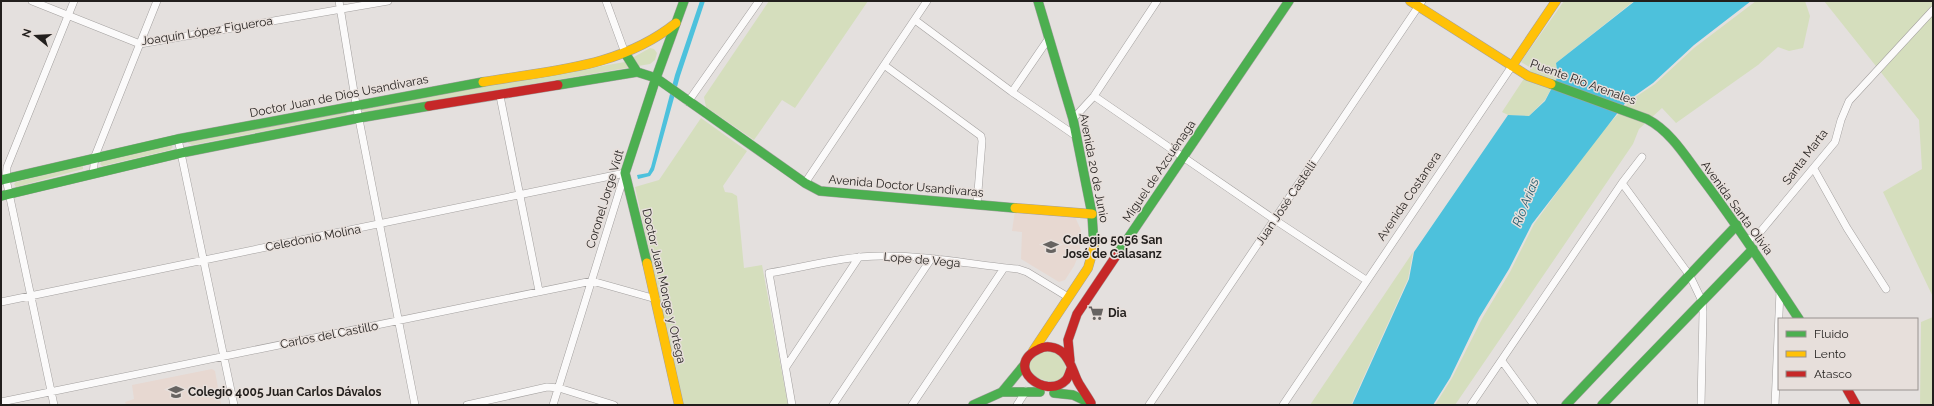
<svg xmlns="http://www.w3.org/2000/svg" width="1934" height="406" font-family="Raleway,sans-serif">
<rect width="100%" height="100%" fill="#e4e0de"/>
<!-- education -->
<path fill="#e7d8d1" d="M1015,211L1075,217L1081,230L1080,252L1074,266L1065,280L1059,282L1021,259L1022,232L1012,231Z
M212,369L215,371L221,405H126L125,402L134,399L132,385Z"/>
<!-- green -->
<path fill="#d5debd" d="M769,1H868L795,108L782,100L754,140L706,107L704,97Z
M1564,1H1634L1556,63L1558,76L1545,100L1529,116L1508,115L1502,112L1531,68L1521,62Z
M1756,1H1805L1810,16L1803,48L1789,51L1778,47L1758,65L1676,123L1662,108L1639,129L1633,144L1455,405H1435L1452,378L1483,317L1510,272L1534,224L1598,136L1631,100L1655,84L1694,48Z
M1824,1H1933V297L1883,192L1922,169L1919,120Z
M650,48L654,49L657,53L655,60L650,64L366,112L362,111V107L625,62Z
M348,111L346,115L192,145L188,143V141Z
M701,118L747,151L723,186L725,192L732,193L737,196L744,268L762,265L788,405H684L635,187L659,180Z
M171,145L173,147L170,150L102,166L100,164L102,160Z
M79,166H83V169L16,187L14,184L16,182Z
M1413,252L1408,279L1351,405H1310Z
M1933,317V405H1920L1921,322Z
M1043,349L1063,355L1067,374L1059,385L1029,375V361Z"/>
<!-- water -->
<path fill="#4dc1dc" d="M700,1H705L680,76L654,170L650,176L638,179L637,175L648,173L651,167L675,75Z
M1635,1H1751L1694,45L1653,83L1626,102L1532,224L1509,269L1479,318L1450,378L1433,405H1352L1409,279L1414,252L1508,115L1529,116L1545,101L1558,76L1556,63Z"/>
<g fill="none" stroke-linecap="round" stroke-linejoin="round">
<!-- street casing -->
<g stroke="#a3a09f" stroke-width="8">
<path id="street" d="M32,1L140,44L388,1
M339,1L356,104L415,405
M606,1L625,53
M915,20L1012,92L1076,136
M884,65L981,136L982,141L977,204
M1012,92L1049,38
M500,96L539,291
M1094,96L1275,220L1366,280
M688,102L759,1
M1073,119L1094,96L1157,1
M178,139L234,405
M1814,169L1847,228L1886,289
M93,174L95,156L157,1
M805,183L927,1
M1622,183L1690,276L1702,301L1703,312L1701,405
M1748,240L1761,231L1835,142L1841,120L1849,101L1933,10
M1,302L625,173L553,405
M1502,361L1534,405
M786,367L859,257
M1,402L592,281L656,299
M54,405L6,179L7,167L74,1
M467,405L547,387L559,388L614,405
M792,405L769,273C806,267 844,256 881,256C927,255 973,265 1018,269L1027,272L1068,297
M833,405L931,259
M912,405L1004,268
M1017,405L1026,391
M1149,405L1422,1
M1283,405L1512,66
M1471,405L1622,183L1642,157
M1775,405L1780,291"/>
</g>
<!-- fast casing -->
<g stroke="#a3a09f" stroke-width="10">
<path id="fast" d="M1038,1L1073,119L1092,214L1094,247
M625,53L637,72
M1551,84L1647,119C1672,132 1687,159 1704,181C1738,226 1768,272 1799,319
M558,85L637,72L656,78L805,183L820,191L1015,208
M1,180L178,139L483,82
M1,196L181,153L359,118L429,106
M1116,256L1289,1
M647,263L625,173L656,78L684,1
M1002,392L1025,364
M1054,393L1073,395L1090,403
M973,405L1002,392H1040
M1566,405L1737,225
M1602,405L1753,249"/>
</g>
<!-- slow casing -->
<g stroke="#a3a09f" stroke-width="10">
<path id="slow" d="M1410,1L1528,76L1551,84
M1512,66L1556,1
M483,82C552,70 620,68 676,23
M1015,208L1092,214
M647,263L679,405
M1033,351L1088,268L1094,247"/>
</g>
<!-- jam casing -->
<g stroke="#a3a09f" stroke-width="10">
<path id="jam" d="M429,106L558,85
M1070,361L1068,340L1077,314L1116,256
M1071,369C1070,372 1068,378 1066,380C1046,401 1002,366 1039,349C1046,345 1056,347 1062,352C1071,360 1073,372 1078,382C1082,389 1087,396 1091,403
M1847,389L1856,405"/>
</g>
<!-- street -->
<use href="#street" stroke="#fbfafa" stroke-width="7"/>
<!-- fast -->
<use href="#fast" stroke="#4caf50" stroke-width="9"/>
<!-- slow -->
<use href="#slow" stroke="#ffc107" stroke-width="9"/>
<!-- jam -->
<use href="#jam" stroke="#c62828" stroke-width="9"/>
</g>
<!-- icons -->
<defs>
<g id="school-bare" transform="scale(1.2)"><path d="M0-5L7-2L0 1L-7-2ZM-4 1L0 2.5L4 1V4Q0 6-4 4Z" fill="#666361" stroke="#e7dfdb" stroke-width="2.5" paint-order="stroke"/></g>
<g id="supermarket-bare" transform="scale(1.2)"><path d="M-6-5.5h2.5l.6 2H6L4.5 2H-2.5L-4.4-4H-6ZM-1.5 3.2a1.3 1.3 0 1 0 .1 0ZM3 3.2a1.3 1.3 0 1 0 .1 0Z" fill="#666361" stroke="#e7dfdb" stroke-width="2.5" paint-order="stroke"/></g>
</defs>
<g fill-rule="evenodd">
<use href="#school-bare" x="1051" y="247"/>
<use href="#supermarket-bare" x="1096" y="313"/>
<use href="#school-bare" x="176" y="392"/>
</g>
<g text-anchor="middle" stroke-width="3" stroke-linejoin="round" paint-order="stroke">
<!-- street labels -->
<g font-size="12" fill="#221f1d" stroke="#e7dfdb">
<text transform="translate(207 31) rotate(-9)" y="4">Joaquín López Figueroa</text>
<text transform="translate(1583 82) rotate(20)" y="4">Puente Rio Arenales</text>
<text transform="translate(339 96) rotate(-11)" y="4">Doctor Juan de Dios Usandivaras</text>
<text transform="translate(1805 157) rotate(-53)" y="4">Santa Marta</text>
<text transform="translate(1094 168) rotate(79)" y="4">Avenida 20 de Junio</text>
<text transform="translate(1159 171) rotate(-56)" y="4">Miguel de Azcuénaga</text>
<text transform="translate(906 186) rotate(5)" y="4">Avenida Doctor Usandivaras</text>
<text transform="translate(1409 196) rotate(-56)" y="4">Avenida Costanera</text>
<text transform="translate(605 199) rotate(-73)" y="4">Coronel Jorge Vidt</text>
<text transform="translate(1286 203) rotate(-56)" y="4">Juan José Castelli</text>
<text transform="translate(1737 208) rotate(54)" y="4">Avenida Santa Olivia</text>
<text transform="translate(313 238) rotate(-11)" y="4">Celedonio Molina</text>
<text transform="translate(922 260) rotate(5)" y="4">Lope de Vega</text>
<text transform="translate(664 286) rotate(77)" y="4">Doctor Juan Monge y Ortega</text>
<text transform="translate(329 335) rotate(-11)" y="4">Carlos del Castillo</text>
</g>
<!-- poi labels -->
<g font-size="12" font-weight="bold" fill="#221f1d" stroke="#e7dfdb" text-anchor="start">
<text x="1063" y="244">Colegio 5056 San<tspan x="1063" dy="14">José de Calasanz</tspan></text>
<text x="1108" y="317">Dia</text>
<text x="188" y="396">Colegio 4005 Juan Carlos Dávalos</text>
</g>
<!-- water labels -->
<g font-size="13" font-style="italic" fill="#275e6f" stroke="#e7dfdb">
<text transform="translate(1525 202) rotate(-68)" y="5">Río Arias</text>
</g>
</g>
<!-- border -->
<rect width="1934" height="406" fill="none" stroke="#221f1d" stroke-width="4"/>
<!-- legend -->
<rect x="1778" y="318" width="140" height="72" fill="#e7dfdb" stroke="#98928f"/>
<rect x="1786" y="331" width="20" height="6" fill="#4caf50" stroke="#98928f"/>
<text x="1814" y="338" font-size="12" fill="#221f1d">Fluido</text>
<rect x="1786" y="351" width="20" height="6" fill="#ffc107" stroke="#98928f"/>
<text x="1814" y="358" font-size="12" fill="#221f1d">Lento</text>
<rect x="1786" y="371" width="20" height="6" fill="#c62828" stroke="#98928f"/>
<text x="1814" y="378" font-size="12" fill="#221f1d">Atasco</text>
<!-- north arrow -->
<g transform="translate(36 36) rotate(288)" stroke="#e7dfdb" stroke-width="3" paint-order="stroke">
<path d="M0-3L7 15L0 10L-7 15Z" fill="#221f1d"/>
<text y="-6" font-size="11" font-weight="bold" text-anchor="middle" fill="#221f1d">N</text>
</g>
</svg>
